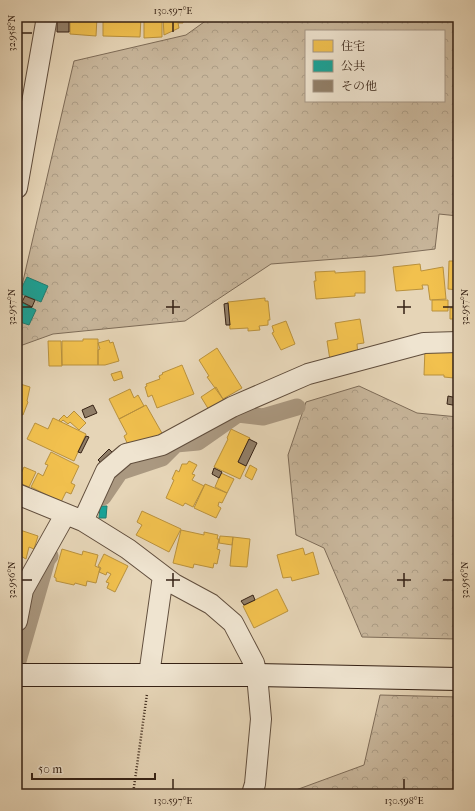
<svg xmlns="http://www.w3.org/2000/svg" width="475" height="811" font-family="'IM FELL French Canon','Noto Serif JP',serif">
<defs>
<pattern id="forest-crowns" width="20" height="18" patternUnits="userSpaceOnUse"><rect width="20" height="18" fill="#c8b69b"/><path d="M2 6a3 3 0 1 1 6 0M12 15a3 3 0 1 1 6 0" fill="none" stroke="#ac9c85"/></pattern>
</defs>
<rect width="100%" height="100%" fill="#e6d5b7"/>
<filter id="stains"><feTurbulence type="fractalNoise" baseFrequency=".005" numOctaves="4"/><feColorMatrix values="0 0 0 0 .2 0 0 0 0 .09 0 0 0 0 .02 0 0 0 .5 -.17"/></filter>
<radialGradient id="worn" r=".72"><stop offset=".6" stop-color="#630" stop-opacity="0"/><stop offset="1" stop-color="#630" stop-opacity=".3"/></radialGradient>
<!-- forest -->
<path fill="url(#forest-crowns)" stroke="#7e6c58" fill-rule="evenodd" d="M211,17L458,18V216L439,214L435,249L376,256L271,264L185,321L53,334L17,347V307L74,61L186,35ZM306,31H444V101H306Z
M359,386L417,413L458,417V639L362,637L324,548L296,535L288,455L306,402Z
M380,695L458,697V794H285L364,765Z"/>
<!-- homes -->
<path fill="#f2c14e" stroke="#b9913d" d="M70,17H97L96,36L70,34Z
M103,17H141L140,37L103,36Z
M144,17H162V37L144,38Z
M163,17H185L186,20H183V23H178L179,28L164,35Z
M449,261H458V290L448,289Z
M420,264L421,271L443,267L446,299L430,300L428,285H422L423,289L396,291L393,267Z
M335,271V273L365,271V293H355V296L316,299L314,281H316L315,272Z
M265,298V301H268L270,320H268V325L259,326L260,330L248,331V328L230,329L228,302Z
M432,300H448V311H432Z
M450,308H458V338H453V319H450Z
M360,319L364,343L357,344L358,356L330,360L327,341L338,339L335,323Z
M286,321L295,344L281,350L272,333L274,332L272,326Z
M83,339H98V365H62V341H83Z
M109,340L110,343L113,342L119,361L105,365H98V350L100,349L98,343Z
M48,341H61L62,366H49Z
M458,345V374H454V378L444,377V375H424L425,348Z
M217,348L242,388L223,399L207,377L209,376L199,360Z
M182,365L194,394L157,408L152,395L148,397L145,387L147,386L146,384L160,379L159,376L163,374L162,373Z
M121,371L123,378L114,381L111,374Z
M457,375H458V396L455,395Z
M17,383L30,387L27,401L28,402L23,415L17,413Z
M216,387L224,401L209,410L201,397Z
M130,389L134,398L138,395L144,406L119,419L109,399Z
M146,405L163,435L128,445L124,436L127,434L119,419Z
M74,411L86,423L79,430L70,422L68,424L63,420L61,422L59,420L64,415L67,418Z
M53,418L86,434L74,461L27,439L35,423L48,429Z
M231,429L250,438L238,462L246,466L240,479L214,467L228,439L227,438Z
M51,452L79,466L71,483L75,485L71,494L66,492L61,502L31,487L38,473L43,476L48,465L45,464Z
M189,461L197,465L192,474L195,475L192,480L204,486L193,507L185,503L183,506L166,498L174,480L172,479L176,470L179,472L182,464H187Z
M250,465L257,469L252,480L245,476Z
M24,467L36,472L29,487L17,482Z
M221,473L234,479L227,493L215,487Z
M205,484L227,493L222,503L219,502L218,506L221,508L216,518L194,508Z
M142,511L181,529L169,552L136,535L142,525L137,522Z
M17,529L38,536L34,549L29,547L26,559L17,554Z
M181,530L204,535V532L218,535L217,539H219L217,549L220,550L217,564L214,563L213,568L194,564L193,568L173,563Z
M220,536L233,537L232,545L219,543Z
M233,537L250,539L247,567L230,566Z
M303,548L305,555L313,552L319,574L292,581L291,577L283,578L277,555Z
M62,549L82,555L83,551L98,555L95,566L100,568L96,583L87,581L86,586L75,583L74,585L56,581V578L54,577Z
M104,554L128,566L115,592L107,588L109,583L106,582L111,574L107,572L106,575L99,572L101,568L98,566Z
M277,589L288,611L254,628L243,606Z"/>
<!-- public -->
<path fill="#17a398" stroke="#207c70" d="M27,277L48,286L41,302L19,293Z
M17,300L36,310L29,325L17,321Z
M100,506H107L106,518H99Z"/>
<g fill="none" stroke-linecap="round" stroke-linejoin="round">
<!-- canal -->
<path stroke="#aa9880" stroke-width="17" d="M103,497L120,472L162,458L176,444L198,442L238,414L263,417L297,407
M18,661L47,560L50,556"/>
</g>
<!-- building -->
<path fill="#917f69" stroke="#352114" d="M57,17H69V32H57Z
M25,296L35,300L32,307L22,302Z
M228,303L230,325H226L224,304Z
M448,396L457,398L458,396V406L447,404Z
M93,405L97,413L85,418L82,410Z
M86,436L89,437L81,453L78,452Z
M249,439L257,443L246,466L238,462Z
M109,449L117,457L106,468L98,460Z
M214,468L222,472L219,478L212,474Z
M253,595L255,600L244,605L241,601Z"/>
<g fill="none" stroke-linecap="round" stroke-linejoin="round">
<!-- street casing -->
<g stroke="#614e3d" stroke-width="22">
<path id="street" d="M17,188L47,17
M17,494L83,521L128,549L174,584L211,604L233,623L254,663L257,675L261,719L255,784L252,794
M83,521L106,471L126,454L162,445L232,407L308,374L424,343L458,342
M17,621L23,590L65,515
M149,675L163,576"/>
</g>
<!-- secondary casing -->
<g stroke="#352114" stroke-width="24">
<path id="secondary" d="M17,675H257L458,679"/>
</g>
<!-- path -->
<path stroke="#352114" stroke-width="2.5" stroke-dasharray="1 2" stroke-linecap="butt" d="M133,794L147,694"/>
<!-- street -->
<use href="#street" stroke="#efe4d0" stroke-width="20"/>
<!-- secondary -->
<use href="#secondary" stroke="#efe4d0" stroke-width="22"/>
</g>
<!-- ticks -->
<path fill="none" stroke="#352114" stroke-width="1.5" d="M173,22V32M22,33H32M173,300V314M404,300V314M22,307H32M166,307H180M397,307H411M443,307H453M173,573V587M404,573V587M22,580H32M166,580H180M397,580H411M443,580H453M173,779V789M404,779V789"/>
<!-- margin -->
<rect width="475" height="811" fill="none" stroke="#e6d5b7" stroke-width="44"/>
<!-- legend -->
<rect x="305" y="30" width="140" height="72" fill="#efe4d0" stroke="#a59685"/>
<rect x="313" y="40" width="20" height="12" fill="#f2c14e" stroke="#a59685"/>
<text x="341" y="50" font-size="12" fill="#352114">住宅</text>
<rect x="313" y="60" width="20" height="12" fill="#17a398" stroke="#a59685"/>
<text x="341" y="70" font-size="12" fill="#352114">公共</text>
<rect x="313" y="80" width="20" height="12" fill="#917f69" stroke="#a59685"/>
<text x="341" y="90" font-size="12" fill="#352114">その他</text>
<!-- scale -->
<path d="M32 773v6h123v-6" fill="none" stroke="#352114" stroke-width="2"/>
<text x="38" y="773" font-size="12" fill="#352114" stroke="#efe4d0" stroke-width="3" paint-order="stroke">50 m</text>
<rect x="22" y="22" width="431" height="767" fill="none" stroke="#352114" stroke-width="1.5"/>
<g font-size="10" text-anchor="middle" fill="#352114">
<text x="173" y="14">130.597°E</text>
<text transform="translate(11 33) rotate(-90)" y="4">32.958°N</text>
<text transform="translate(11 307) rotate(-90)" y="4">32.957°N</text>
<text transform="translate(464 307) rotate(-90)" y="4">32.957°N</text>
<text transform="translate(11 580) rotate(-90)" y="4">32.956°N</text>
<text transform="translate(464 580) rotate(-90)" y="4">32.956°N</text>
<text x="173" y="804">130.597°E</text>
<text x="404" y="804">130.598°E</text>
</g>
<rect width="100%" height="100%" filter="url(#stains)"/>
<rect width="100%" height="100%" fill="url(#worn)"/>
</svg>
